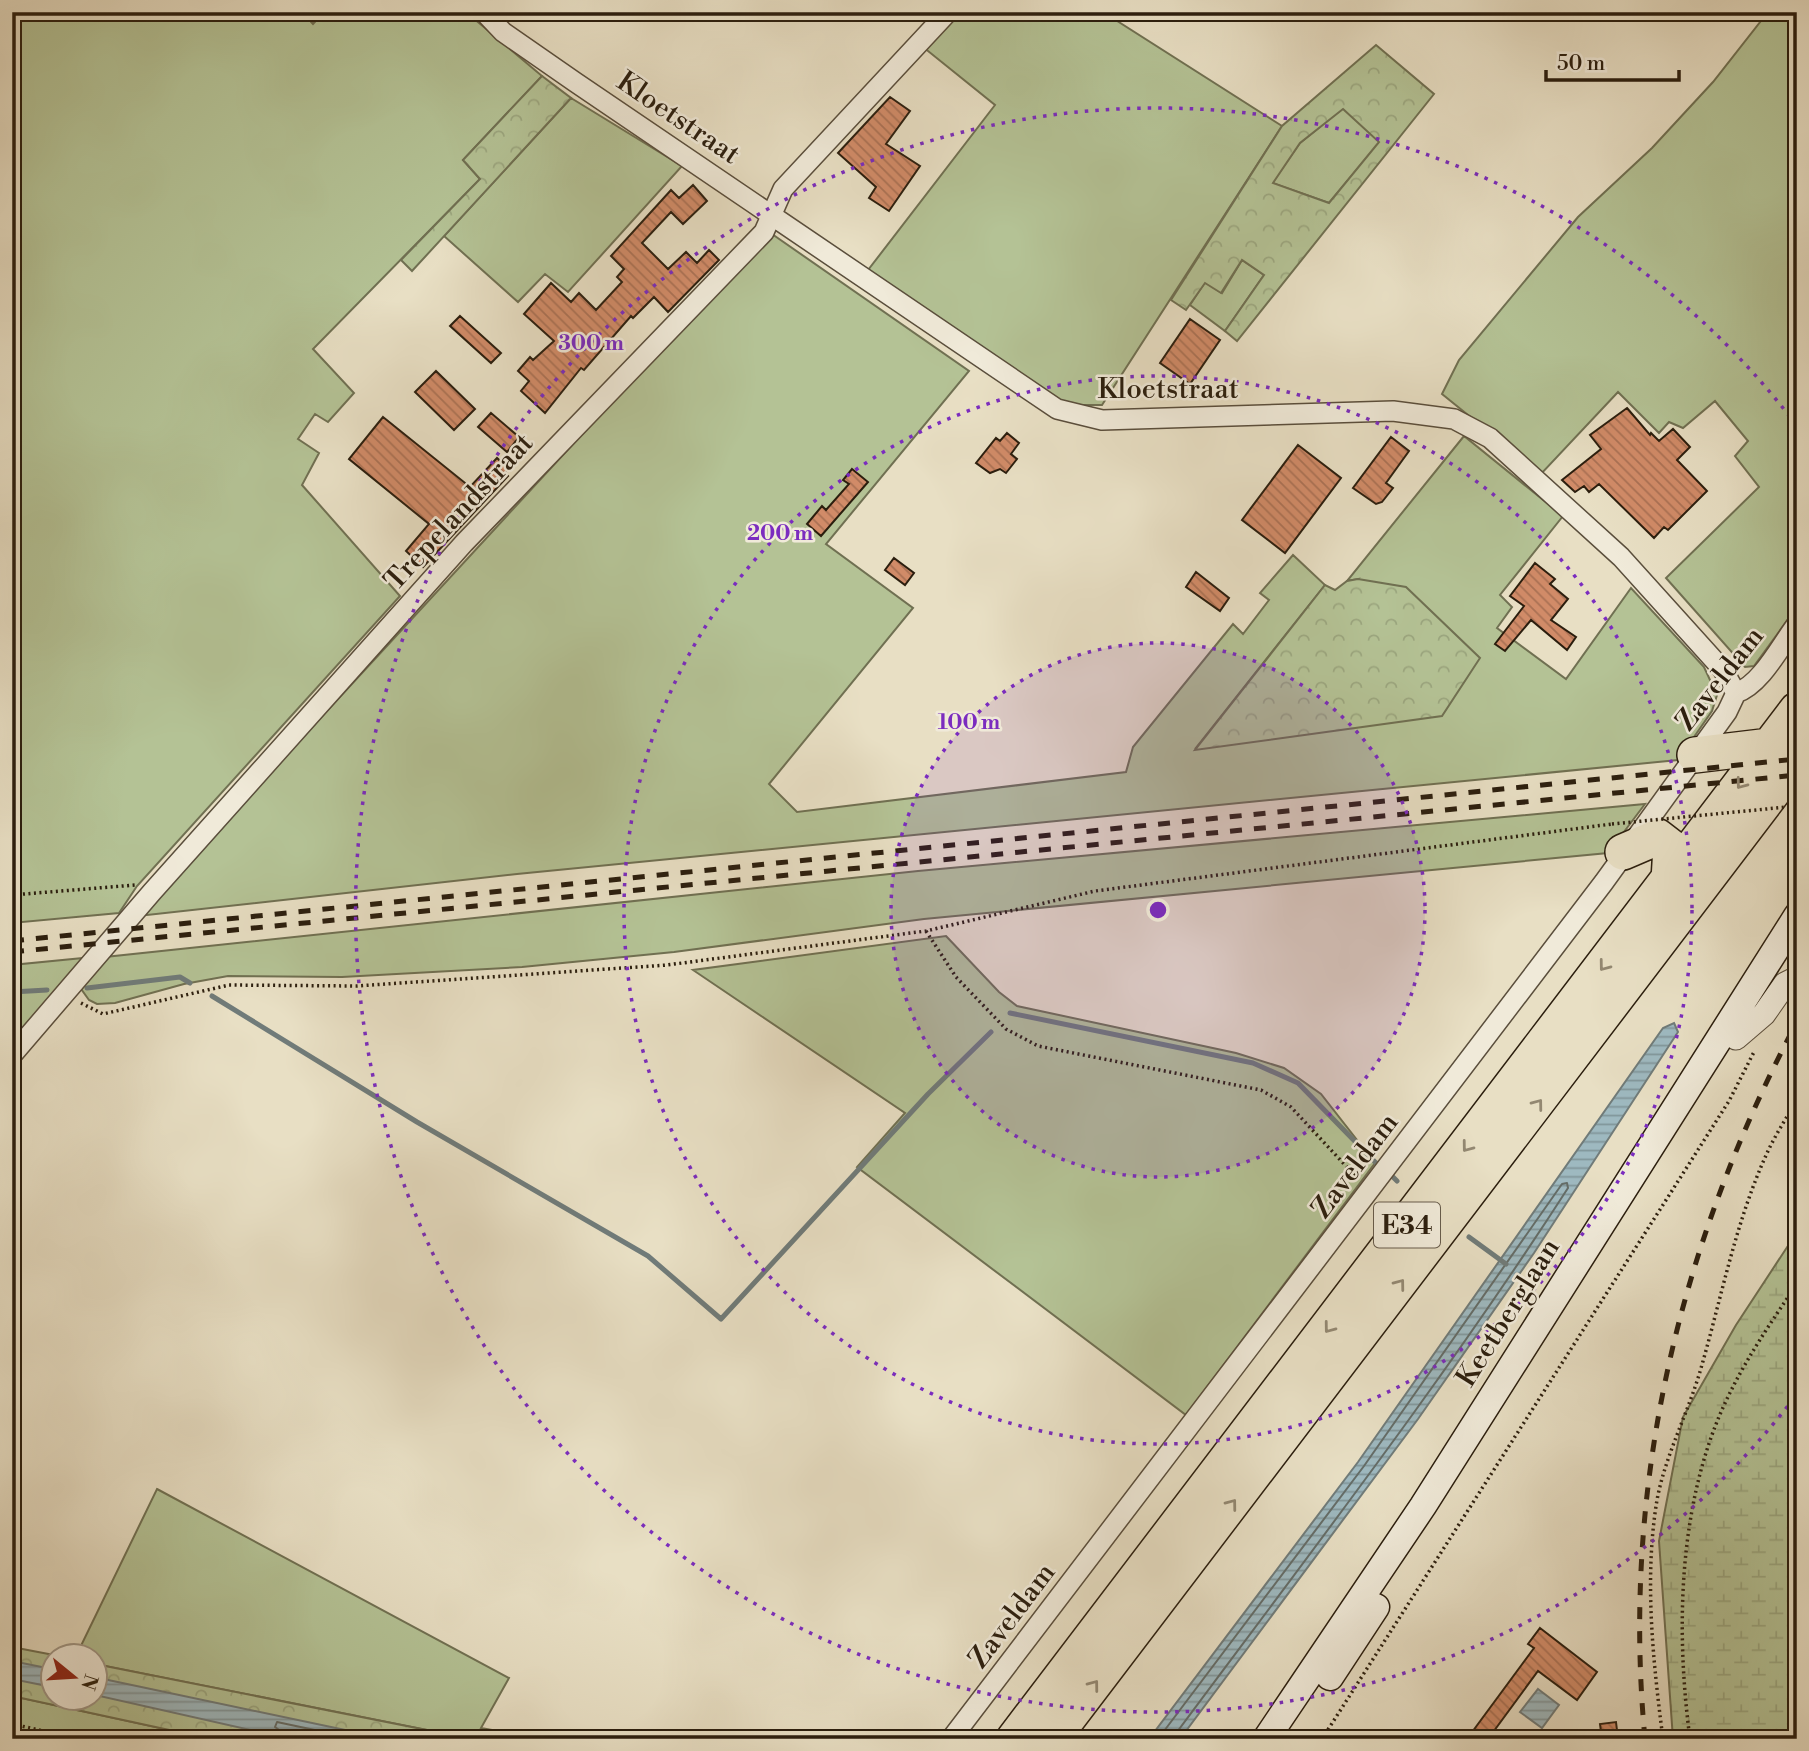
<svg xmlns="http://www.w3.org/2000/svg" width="1809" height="1751" font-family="'Libre Bodoni',serif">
<defs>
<pattern id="forest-crowns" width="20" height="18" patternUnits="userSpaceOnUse" patternTransform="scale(1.75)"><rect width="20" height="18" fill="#b4c295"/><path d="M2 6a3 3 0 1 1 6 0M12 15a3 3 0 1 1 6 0" fill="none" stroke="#9ba67f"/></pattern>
<pattern id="wetland-marsh" width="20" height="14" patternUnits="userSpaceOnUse" patternTransform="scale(1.75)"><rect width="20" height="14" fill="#b4c295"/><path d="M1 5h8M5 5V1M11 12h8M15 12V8" fill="none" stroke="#9ba67f"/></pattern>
<pattern id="water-rules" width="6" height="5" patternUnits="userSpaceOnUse" patternTransform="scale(1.75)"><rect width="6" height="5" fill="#9eb9c0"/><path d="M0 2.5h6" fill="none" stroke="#81969a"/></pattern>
<pattern id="building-back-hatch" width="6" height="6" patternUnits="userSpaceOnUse" patternTransform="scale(1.75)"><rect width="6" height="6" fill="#d18b68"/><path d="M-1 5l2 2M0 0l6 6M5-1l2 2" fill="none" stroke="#aa7154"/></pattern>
</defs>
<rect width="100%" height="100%" fill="#e8dfc4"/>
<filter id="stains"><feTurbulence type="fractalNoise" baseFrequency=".00286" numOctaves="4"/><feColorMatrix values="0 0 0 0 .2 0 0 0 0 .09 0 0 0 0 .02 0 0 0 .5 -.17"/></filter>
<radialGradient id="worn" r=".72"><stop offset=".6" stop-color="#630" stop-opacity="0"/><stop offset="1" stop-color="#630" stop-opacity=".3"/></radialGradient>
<!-- green -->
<path fill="#b4c295" stroke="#707052" stroke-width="2" d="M12,12H302L313,24L324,12H466L542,76L463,160L480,179L313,349L354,393L328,422L315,414L298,439L319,453L302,485L400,596L137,886L119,913L12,923Z
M956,12H1103L1282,126L1102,405H1070L1037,390L865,274L995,105L923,47Z
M1768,12H1797V607L1754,666L1745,667L1666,578L1759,487L1735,456L1748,441L1715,401L1683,428L1669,422L1659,433L1618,392L1541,474L1442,394L1459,360L1578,217L1652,148L1713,82Z
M571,98L682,166L568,292L545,274L518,302L444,236Z
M1343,108L1380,142L1329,203L1272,183L1300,143Z
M772,234L969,371L826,544L913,608L769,784L797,812L1126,772L1133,747L1233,624L1243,634L1269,600L1260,593L1293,555L1325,585L1195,749L1358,579L1347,581L1464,436L1563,516L1500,595L1512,607L1497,628L1566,679L1631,588L1704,667L1717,695L1712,711L1678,760L517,874L138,916L621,392Z
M1242,260L1264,275L1225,331L1190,305L1205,282L1222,293Z
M1645,804L1608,853L924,919L674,952L522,967L342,977L228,976L184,984L115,1003L97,1004L89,1000L79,986L105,957L918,871Z
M946,936L999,992L1017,1006L1236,1053L1284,1068L1321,1094L1375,1163L1186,1415L857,1167L905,1113L693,970Z
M83,958L12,1042V965Z
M157,1489L509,1678L481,1728L543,1739H472L95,1664L94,1656H76Z
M12,1696L211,1739H12Z"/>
<!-- forest -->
<path fill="url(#forest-crowns)" stroke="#707052" stroke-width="2" fill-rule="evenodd" d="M1376,45L1434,94L1237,341L1225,331L1264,275L1242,260L1221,293L1205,283L1186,310L1171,300L1282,126ZM1343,109L1379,142L1329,203L1273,183L1300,143Z
M542,76L571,98L412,271L401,260L480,179L463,160Z
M1358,579L1406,587L1480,658L1442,716L1195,750L1325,585L1335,590L1347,581Z
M12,1647L59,1656H52V1698H94L95,1664L472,1739H211L12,1696Z"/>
<!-- wetland -->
<path fill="url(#wetland-marsh)" stroke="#707052" stroke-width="2" d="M1797,1232V1739H1673L1659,1541L1683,1417L1736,1325Z"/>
<!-- water -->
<path fill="url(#water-rules)" stroke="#707b79" stroke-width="2" d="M1674,1023L1678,1032L1534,1253L1418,1419L1180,1739H1149L1358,1462L1663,1028Z
M12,1661L52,1669V1687L12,1679Z
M94,1677L388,1739H290L95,1695Z
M1538,1689L1559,1705L1542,1728L1520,1712Z"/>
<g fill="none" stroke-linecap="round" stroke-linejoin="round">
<!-- shore -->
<path stroke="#646c67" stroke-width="2" d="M283,1739L282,1732L275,1727L277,1722L357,1739
M1158,1739L1364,1466L1562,1184L1567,1183L1568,1188C1447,1376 1310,1553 1177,1732L1175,1739"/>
<!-- stream -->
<path stroke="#707b79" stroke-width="5" d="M87,988L180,977L190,983
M12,992L47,990
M212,996L417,1122L648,1256L721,1319L928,1094L991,1032
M1010,1013L1253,1063L1298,1083L1377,1164
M1392,1176L1397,1181
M1469,1237L1506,1264"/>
</g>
<!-- building -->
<path fill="url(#building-back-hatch)" stroke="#2b1e0e" stroke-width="2" d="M890,97L910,111L886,144L920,166L889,211L869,198L876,187L838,153Z
M693,185L707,201L683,224L671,212L642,243L668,269L686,252L697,263L709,250L719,260L668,312L654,297L633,318L631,316L584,370L581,368L545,413L521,391L529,381L518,371L530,357L533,360L554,341L524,314L551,283L571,302L579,293L596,310L622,282L617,277L624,269L611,256L671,190L679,198Z
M460,316L501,353L491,363L450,326Z
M1190,319L1220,340L1190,384L1160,363Z
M436,371L475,409L454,430L415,392Z
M1627,408L1650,435L1651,433L1659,441L1673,429L1690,447L1677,460L1707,491L1668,530L1664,527L1654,538L1599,484L1589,492L1584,486L1575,492L1562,480L1601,449L1590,435Z
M491,413L519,437L507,452L478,427Z
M383,417L470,487L497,458L509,469L505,473L508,476L423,567L406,551L429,524L349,459Z
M1007,433L1019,443L1011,454L1017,459L1006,473L1000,469L990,473L976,463L996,438L1000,441Z
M1391,437L1409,451L1386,483L1393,488L1382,502L1376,504L1353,488Z
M1298,445L1341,478L1285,553L1242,520Z
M852,469L868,482L821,536L807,524L822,506L826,510L849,484L843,480Z
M894,558L914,573L905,585L885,570Z
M1535,563L1555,579L1550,584L1568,599L1551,620L1576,637L1567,650L1531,620L1505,651L1495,644L1524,606L1510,596Z
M1196,572L1229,598L1220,611L1186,587Z
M1540,1628L1597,1672L1577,1700L1538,1671L1488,1739H1467L1534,1648L1528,1644Z
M1616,1722L1618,1739H1602L1600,1724Z"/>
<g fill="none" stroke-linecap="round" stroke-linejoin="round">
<!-- minor casing -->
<g stroke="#5a4e3c" stroke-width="22">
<path id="minor" d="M484,12L503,32L575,82L1057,409L1102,420L1393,411L1454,419L1490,438L1621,557L1723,670L1736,693
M12,1055L152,892L464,543L764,232L783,189L948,12
M951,1739L1604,882L1727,712L1736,693C1761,685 1781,645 1797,624"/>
</g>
<!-- tertiary casing -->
<g stroke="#5a4e3c" stroke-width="25">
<path id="tertiary" d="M1736,1038L1764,1014L1785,984L1797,978"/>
</g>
<!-- secondary casing -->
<g stroke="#2b1e0e" stroke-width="29">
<path id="secondary" d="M1330,1677L1376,1607
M1266,1739L1423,1506L1797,916"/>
</g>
<!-- motorway casing -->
<g stroke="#2b1e0e" stroke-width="38">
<path id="motorway" d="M1695,755L1770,746
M1623,852L1658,837L1671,847L1669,880
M1014,1739L1797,710
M1052,1739L1797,760"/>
</g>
<!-- path -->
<path stroke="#2b1e0e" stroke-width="3.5" stroke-dasharray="2 3.5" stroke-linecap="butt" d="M12,895L135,885
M926,931L956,977L1006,1029L1038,1046L1261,1090L1291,1107L1358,1179
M81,1003L103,1014L229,985L357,986L667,965L926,931L1095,891L1612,824
M12,1724L80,1739
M1322,1739L1668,1197L1729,1101L1755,1050
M1663,1739C1653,1661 1644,1578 1657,1500C1665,1457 1686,1417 1699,1375C1721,1301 1735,1222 1768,1151C1776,1134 1787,1117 1797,1100
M1690,1739C1676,1633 1678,1512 1721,1412C1741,1366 1769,1325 1797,1284"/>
<!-- minor -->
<use href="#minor" stroke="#f0ead9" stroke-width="19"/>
<!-- tertiary -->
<use href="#tertiary" stroke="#f0ead9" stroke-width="23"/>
<!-- secondary -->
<use href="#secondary" stroke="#f0ead9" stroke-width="26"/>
<!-- motorway -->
<use href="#motorway" stroke="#e8dfc4" stroke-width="35"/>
<!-- rail -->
<path stroke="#2b1e0e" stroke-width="5" stroke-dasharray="12 12" stroke-linecap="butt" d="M12,941L1797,759
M12,952L1797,775
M1645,1739C1621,1488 1679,1243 1797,1022"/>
<!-- path-bridge -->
<path stroke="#2b1e0e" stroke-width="3.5" stroke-dasharray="2 3.5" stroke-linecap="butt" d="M1612,824L1797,806"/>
</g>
<!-- one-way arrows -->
<defs><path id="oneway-chevron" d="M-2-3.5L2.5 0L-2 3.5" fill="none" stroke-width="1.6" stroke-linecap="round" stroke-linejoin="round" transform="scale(1.75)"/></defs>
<g stroke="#938872">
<use href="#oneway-chevron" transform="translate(1741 784) rotate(127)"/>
<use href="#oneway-chevron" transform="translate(1604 966) rotate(127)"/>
<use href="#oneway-chevron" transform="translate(1538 1104) rotate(-53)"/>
<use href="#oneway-chevron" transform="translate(1467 1147) rotate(127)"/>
<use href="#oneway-chevron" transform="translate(1400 1284) rotate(-53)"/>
<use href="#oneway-chevron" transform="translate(1329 1328) rotate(127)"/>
<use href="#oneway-chevron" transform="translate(1232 1504) rotate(-53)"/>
<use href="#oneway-chevron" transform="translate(1094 1685) rotate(-53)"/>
</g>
<!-- distance rings -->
<circle cx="1158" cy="910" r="267" fill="#7b2cbf" fill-opacity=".12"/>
<g fill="none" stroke="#7b2cbf" stroke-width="3.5" stroke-dasharray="3.5 7">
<circle cx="1158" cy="910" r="267"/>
<circle cx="1158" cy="910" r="534"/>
<path d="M1794 1398A802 802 0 1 1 1794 422"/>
</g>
<g text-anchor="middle" stroke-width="5" stroke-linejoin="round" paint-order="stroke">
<!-- shield labels -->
<rect fill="#f0ead9" stroke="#665b4b" stroke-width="2" x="1374" y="1202.5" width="66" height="45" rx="5"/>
<g font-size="26" font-weight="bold" fill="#2b1e0e">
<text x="1407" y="1234">E34</text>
</g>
<!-- street labels -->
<g font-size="28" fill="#2b1e0e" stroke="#f0ead9">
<text transform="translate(679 117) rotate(34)" y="10">Kloetstraat</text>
<text x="1168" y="398">Kloetstraat</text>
<text transform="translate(458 511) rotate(-47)" y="10">Trepelandstraat</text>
<text transform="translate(1719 678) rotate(-52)" y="10">Zaveldam</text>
<text transform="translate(1354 1165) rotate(-53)" y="10">Zaveldam</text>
<text transform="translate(1507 1312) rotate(-58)" y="10">Keetberglaan</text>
<text transform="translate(1011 1615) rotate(-53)" y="10">Zaveldam</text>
</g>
</g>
<circle cx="1158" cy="910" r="10" fill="#7b2cbf" stroke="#f0ead9" stroke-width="3.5"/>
<g font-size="21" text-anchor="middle" font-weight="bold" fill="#7b2cbf" stroke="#f0ead9" stroke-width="5" stroke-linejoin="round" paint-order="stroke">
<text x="591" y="350">300 m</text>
<text x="780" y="540">200 m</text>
<text x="969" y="729">100 m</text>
</g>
<!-- margin -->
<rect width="1809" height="1751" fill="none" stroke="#e8dfc4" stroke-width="42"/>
<rect x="14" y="14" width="1781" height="1723" fill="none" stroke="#2b1e0e" stroke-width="3.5"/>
<rect x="21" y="21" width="1767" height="1709" fill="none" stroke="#2b1e0e" stroke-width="2"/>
<!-- north arrow -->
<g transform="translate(74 1677) rotate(108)"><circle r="33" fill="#f0ead9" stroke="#a19888" stroke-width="2"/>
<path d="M0-5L12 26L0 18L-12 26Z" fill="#8f2418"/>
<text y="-10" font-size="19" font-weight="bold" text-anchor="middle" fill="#2b1e0e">N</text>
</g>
<!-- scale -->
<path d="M1546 70v10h133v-10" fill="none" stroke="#2b1e0e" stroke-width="3.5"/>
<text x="1557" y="70" font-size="21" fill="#2b1e0e" stroke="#f0ead9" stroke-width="5" paint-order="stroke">50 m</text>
<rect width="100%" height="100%" filter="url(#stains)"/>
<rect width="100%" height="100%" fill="url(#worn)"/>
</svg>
